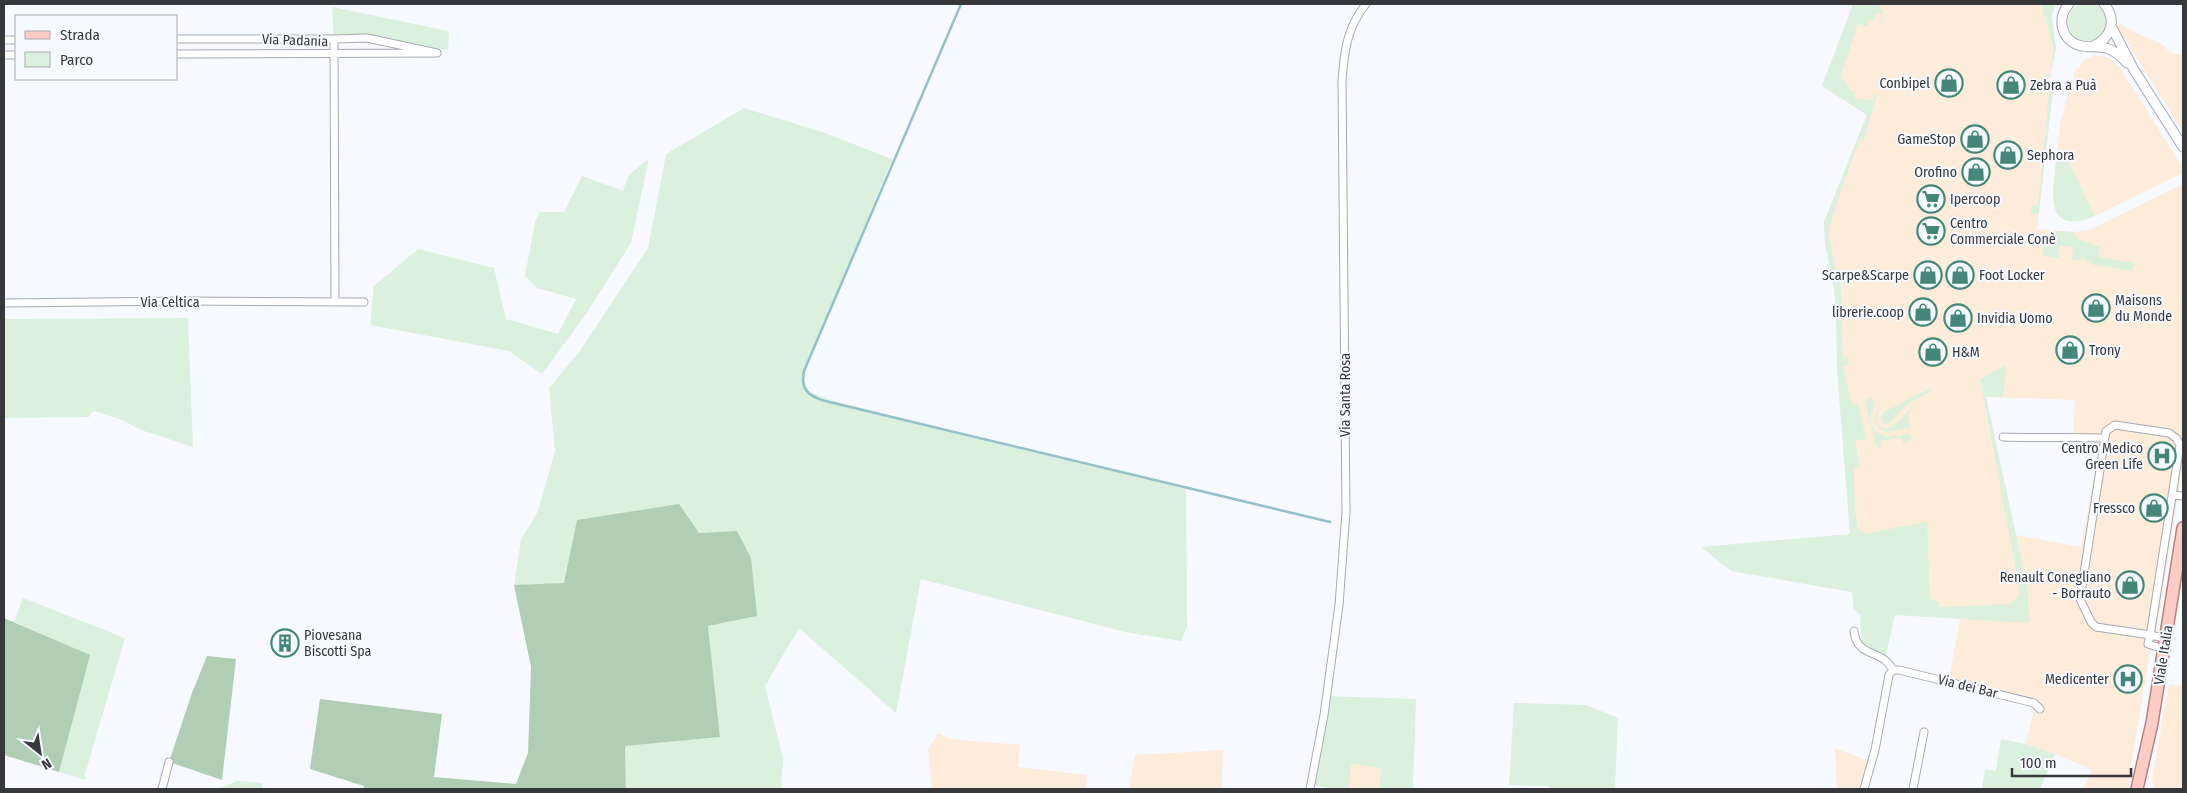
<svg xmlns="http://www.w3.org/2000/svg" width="2187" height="793" font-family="'Fira Sans Condensed',sans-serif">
<rect width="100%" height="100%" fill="#f6f9ff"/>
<!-- commercial -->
<path fill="#fdecda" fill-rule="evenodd" d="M1853,4H2056L2053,10L2051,24L2056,48L2050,80L2054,81L2037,229L2073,232L2089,230L2183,184V465L2157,629L2150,653L2131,765L2132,766L2128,789H2083L2092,770L2055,754L2026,744L2036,701L1949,679L1960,619L1923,616L1850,534L1837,369L1836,315L1834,289L1824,232V222L1867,115L1822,86ZM1986,397L2075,400L2073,442H2093L2097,444L2099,450L2081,547L2016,535Z
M2121,24L2136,33L2160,43L2171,53L2183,55V132L2124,37H2122L2119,32L2117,25Z
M2096,55L2110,58L2120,68L2183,168V173L2095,216L2067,158L2056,160L2061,118L2076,69L2079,68L2085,59Z
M2169,684L2183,686V789H2154L2152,779Z
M938,733L949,739L1020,745L1018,767L1087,775L1086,789H932L928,749Z
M1835,748L1871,762L1863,789H1837Z
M1223,750L1222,789H1129L1135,755Z
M1351,764L1381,768L1379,789H1349Z"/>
<!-- green -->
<path fill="#dcf0de" d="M2068 22a19 19 0 1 1 38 0a19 19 0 1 1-38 0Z
M1853,4H1877L1883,12L1882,28L1881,13H1876L1874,20H1868V26L1858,24L1840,78L1846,81L1849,89L1855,92V99L1873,100L1874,94L1877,95L1864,140L1860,138L1831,220L1829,237L1837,276H1841L1843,358L1847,356L1849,365L1843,366L1852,405L1858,404L1866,439L1855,441L1860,465L1854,470L1855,509L1858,529L1863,533H1868L1927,522L1930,596L1933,601H1938L1939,607L2010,604L2018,598L2020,592L1980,379L2006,365L2003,397H1986L2028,590L2029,623L1895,615L1886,655L1862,645L1860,614L1854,610L1852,592L1731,571L1701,547L1850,534L1837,369L1836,315L1834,289L1825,244L1824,222L1867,115L1822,86Z
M2041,4H2056L2052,16L2056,48L2050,77H2044V74H2051L2053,46Z
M332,7L449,31L448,50L373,36L334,39Z
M2043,80L2054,81L2039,212L2034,215L2031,212V206H2038L2050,83L2043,82Z
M744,108L825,133L892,159L806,369L805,382L809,392L835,401L1186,489L1187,627L1181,641L1125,632L921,579L896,713L799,628L765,686L783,759L781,789H626L625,746L720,737L708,626L756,616L737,531L699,533L564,584L514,585L521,540L538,511L555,451L549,388L580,351L648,248L666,154Z
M649,158L631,243L586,314L542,374L509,351L370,325L374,286L418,249L494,268L506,319L558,334L576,299L537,288L525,276L535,222L540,212H564L582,176L623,191L628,176Z
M2066,158H2067L2095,216C2043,237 2053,193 2056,160Z
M2061,231L2073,232L2077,239L2100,247L2099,257L2134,263L2132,271L2093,265L2082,257L2081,260L2072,259L2073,247L2059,246V258L2043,256C2042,244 2047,233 2061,231Z
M188,318L193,447L138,429L125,421L95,411L92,412L89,417L4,418V319Z
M1931,388V391L1907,404L1891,422L1887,424L1882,422L1881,417L1884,412Z
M1872,397L1875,406L1870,418L1874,431L1887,437L1909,434L1912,437L1910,441L1903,443L1901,437L1880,441L1881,448L1876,446L1866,405L1867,400Z
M1914,406L1908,416L1910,428L1885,432L1876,425C1873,418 1875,411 1882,407L1877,414L1876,422C1889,441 1903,413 1914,406Z
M23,598L125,638L85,774L86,780L59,772L89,655L14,622Z
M1326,696L1416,699L1413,789H1379L1381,768L1351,764L1349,789H1335L1311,785Z
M1514,703L1586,705L1618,718L1615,789H1549V786L1509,785Z
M2001,739L2026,744L2055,754L2040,789H1982L1985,769L1996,771Z
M237,781L262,783V789H218Z"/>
<!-- forest -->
<path fill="#b0ceb3" d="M679,504L699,533L737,531L751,558L757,616L708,626L720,737L625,746L626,789H364V786L310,769L320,699L442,714L434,777L516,784L528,753L531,667L514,585L564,583L577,520Z
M4,618L90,655L59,772L4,755Z
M207,656L236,659L222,780L169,762L192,693Z"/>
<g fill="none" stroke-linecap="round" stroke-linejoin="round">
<!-- stream -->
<path stroke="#94c0cc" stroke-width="2.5" d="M961,4L804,371C800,389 808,396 825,401L1330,522"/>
<!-- minor casing -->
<g stroke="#a5aab2" stroke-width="9">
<path id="minor" d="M176,39H334L335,302
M4,40H16
M176,54L437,53L367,38L334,39
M4,55H16
M4,303L187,301L364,302
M2003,437C2037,438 2071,437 2105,438
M2172,495L2183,496
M1854,631C1857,659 1882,648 1893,670
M2164,649L2148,644L2151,630L2180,445L2176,438L2169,433L2115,425L2106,431L2080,599L2091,622L2096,627L2144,634L2165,638
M162,789L169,762
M1310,789L1324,715L1339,605L1346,512L1342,81C1344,52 1347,27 1366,4
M1864,789L1875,750L1889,675L1893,670H1899L2034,703L2040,709
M1913,789L1924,732"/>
</g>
<!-- tertiary casing -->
<g stroke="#a5aab2" stroke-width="11">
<path id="tertiary" d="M2069,4C2056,18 2061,42 2082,46C2091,48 2099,45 2109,49C2116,52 2122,57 2127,63
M2111,26L2134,70L2183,147
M2093,46C2112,38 2117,19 2104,4"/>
</g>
<!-- primary casing -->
<g stroke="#b6827c" stroke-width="14">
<path id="primary" d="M2137,789L2152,723L2183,528"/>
</g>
<!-- minor -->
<use href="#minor" stroke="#fff" stroke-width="7"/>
<!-- tertiary -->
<use href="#tertiary" stroke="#fff" stroke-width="9"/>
<!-- primary -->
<use href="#primary" stroke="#fdccc5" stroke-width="11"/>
</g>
<!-- icons -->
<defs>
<g id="shop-ring" transform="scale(1.4375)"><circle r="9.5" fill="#f6f9ff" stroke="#44877a" stroke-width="1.5"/><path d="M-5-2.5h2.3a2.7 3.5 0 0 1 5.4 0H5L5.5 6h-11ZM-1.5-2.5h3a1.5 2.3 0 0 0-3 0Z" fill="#44877a"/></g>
<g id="supermarket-ring" transform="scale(1.4375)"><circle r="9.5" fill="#f6f9ff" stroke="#44877a" stroke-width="1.5"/><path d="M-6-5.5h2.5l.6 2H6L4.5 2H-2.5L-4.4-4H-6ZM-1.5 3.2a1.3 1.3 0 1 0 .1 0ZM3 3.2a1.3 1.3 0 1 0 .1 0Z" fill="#44877a"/></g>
<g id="hospital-ring" transform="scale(1.4375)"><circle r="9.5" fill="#f6f9ff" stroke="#44877a" stroke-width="1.5"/><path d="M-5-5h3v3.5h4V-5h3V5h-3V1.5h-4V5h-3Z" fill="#44877a"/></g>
<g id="building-ring" transform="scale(1.4375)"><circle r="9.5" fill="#f6f9ff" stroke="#44877a" stroke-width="1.5"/><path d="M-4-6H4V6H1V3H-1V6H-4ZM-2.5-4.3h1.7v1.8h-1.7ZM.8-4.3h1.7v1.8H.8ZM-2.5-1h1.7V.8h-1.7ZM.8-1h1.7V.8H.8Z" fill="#44877a"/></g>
</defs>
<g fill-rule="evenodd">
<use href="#shop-ring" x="1949" y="83"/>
<use href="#shop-ring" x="2011" y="85"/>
<use href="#shop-ring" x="1975" y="139"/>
<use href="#shop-ring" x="2008" y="155"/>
<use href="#shop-ring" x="1976" y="172"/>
<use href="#supermarket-ring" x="1931" y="199"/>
<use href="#supermarket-ring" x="1931" y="231"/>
<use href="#shop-ring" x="1928" y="275"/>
<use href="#shop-ring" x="1960" y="275"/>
<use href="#shop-ring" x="2096" y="308"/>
<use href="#shop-ring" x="1923" y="312"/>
<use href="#shop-ring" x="1958" y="318"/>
<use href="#shop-ring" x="2070" y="350"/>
<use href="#shop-ring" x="1933" y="352"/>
<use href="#hospital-ring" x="2162" y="456"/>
<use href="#shop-ring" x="2154" y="508"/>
<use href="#shop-ring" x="2130" y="585"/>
<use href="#building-ring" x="285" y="643"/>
<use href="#hospital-ring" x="2128" y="679"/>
</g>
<g text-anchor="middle" stroke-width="4" stroke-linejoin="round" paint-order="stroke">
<!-- street labels -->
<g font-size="14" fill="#37383c" stroke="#f6f9ff">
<text transform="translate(295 40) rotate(2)" y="5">Via Padania</text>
<text x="170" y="307">Via Celtica</text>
<text transform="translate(1345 395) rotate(-90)" y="5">Via Santa Rosa</text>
<text transform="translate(2163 655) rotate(-81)" y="5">Viale Italia</text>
<text transform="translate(1968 686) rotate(14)" y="5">Via dei Bar</text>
</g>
<!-- poi labels -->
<g font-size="14" fill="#37383c" stroke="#f6f9ff" text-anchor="start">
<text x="1930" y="88" text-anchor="end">Conbipel</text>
<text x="2030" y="90">Zebra a Puà</text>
<text x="1956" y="144" text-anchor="end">GameStop</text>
<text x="2027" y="160">Sephora</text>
<text x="1957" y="177" text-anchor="end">Orofino</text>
<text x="1950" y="204">Ipercoop</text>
<text x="1950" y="228">Centro<tspan x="1950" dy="16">Commerciale Conè</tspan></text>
<text x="1909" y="280" text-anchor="end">Scarpe&amp;Scarpe</text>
<text x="1979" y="280">Foot Locker</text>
<text x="2115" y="305">Maisons<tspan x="2115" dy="16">du Monde</tspan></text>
<text x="1904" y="317" text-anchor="end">librerie.coop</text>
<text x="1977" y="323">Invidia Uomo</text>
<text x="2089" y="355">Trony</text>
<text x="1952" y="357">H&amp;M</text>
<text x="2143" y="453" text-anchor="end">Centro Medico<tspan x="2143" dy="16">Green Life</tspan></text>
<text x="2135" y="513" text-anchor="end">Fressco</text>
<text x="2111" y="582" text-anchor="end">Renault Conegliano<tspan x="2111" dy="16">- Borrauto</tspan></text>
<text x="304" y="640">Piovesana<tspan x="304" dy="16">Biscotti Spa</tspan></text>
<text x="2109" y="684" text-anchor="end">Medicenter</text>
</g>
</g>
<!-- border -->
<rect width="2187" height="793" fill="none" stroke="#37383c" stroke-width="10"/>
<!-- legend -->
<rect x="15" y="15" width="162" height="65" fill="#f6f9ff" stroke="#aaacb1"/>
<rect x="25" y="31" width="25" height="8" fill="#fdccc5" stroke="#aaacb1"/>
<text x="60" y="40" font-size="15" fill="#37383c">Strada</text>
<rect x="25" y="52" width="25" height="15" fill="#dcf0de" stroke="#aaacb1"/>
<text x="60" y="65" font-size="15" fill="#37383c">Parco</text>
<!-- north arrow -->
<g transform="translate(40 753) rotate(150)" stroke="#f6f9ff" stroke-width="4" paint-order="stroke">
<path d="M0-4L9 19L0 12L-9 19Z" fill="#37383c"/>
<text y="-8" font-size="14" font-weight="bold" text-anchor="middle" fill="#37383c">N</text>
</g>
<!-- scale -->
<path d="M2012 768v8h119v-8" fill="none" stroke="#37383c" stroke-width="2.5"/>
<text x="2020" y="768" font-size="15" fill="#37383c" stroke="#f6f9ff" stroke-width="4" paint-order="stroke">100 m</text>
</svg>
